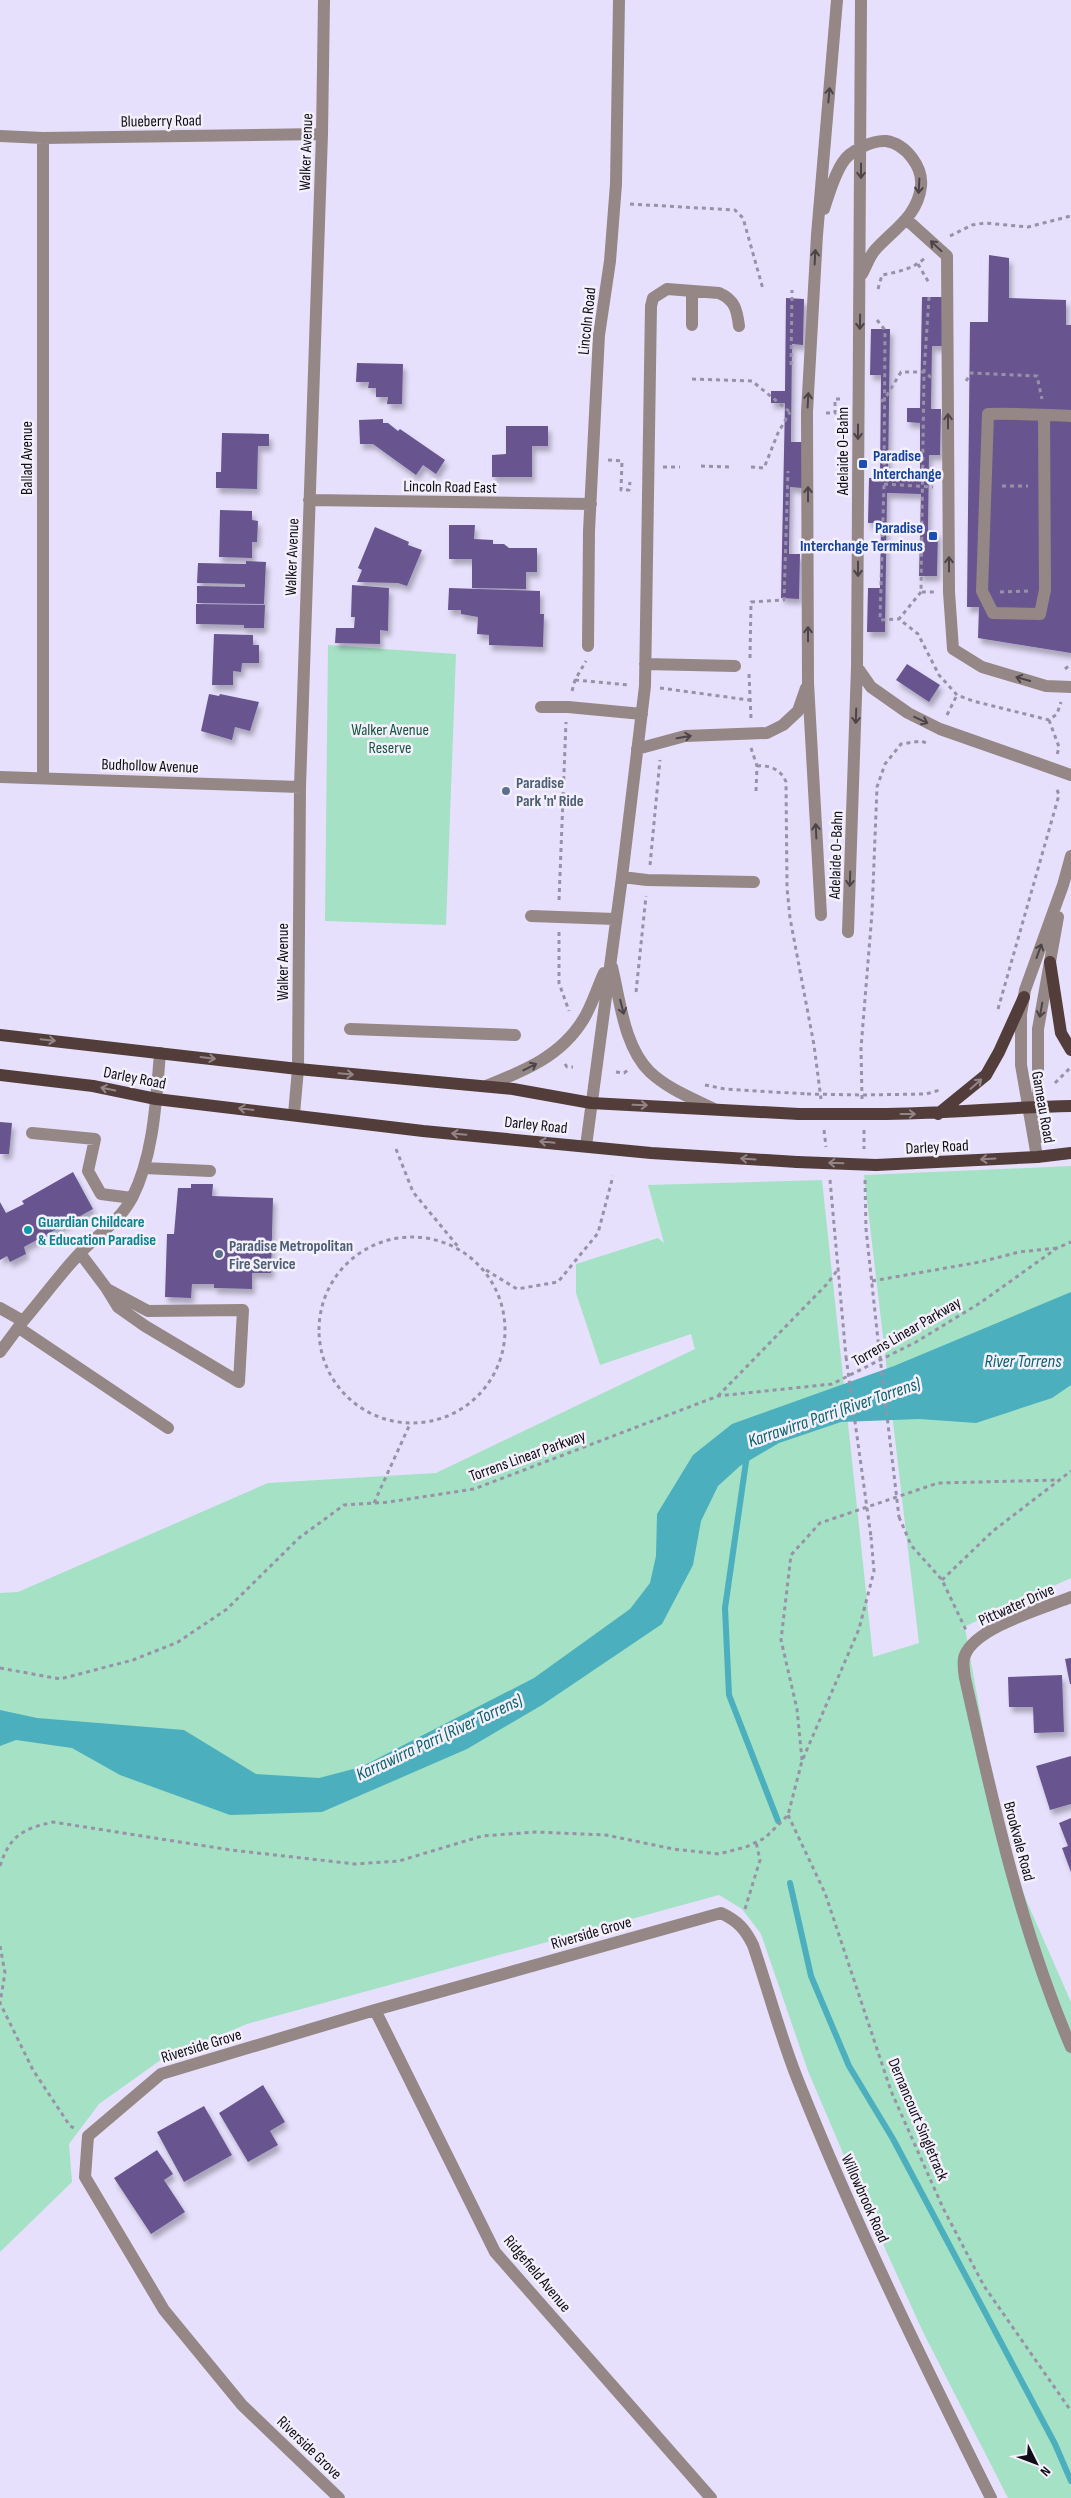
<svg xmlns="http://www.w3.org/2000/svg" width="1071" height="2498" font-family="'Sofia Sans Condensed',sans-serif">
<defs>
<filter id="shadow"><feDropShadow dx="3" dy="5.5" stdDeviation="2.5" flood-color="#0004"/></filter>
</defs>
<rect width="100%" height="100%" fill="#e7e0fc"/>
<!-- green -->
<path fill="#a5e1c5" d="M328,645L456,654L446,925L325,921Z
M1071,1166V1578L959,1629L965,1628L1005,1852L1071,2002V2498H1008L923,2332L862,2198L808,2071L761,1934L742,1909L719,1895L247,2024L162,2059L99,2104L69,2144L72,2182L0,2252V1593L18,1592L268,1483L436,1473L695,1349L691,1334L600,1365L576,1293V1264L658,1238L664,1243L648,1185L822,1180L873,1657L919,1643L864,1175Z"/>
<!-- water -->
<path fill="#4bafbe" d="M1071,1292V1385L1052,1398L976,1423L919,1419L841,1422L779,1443L740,1466L718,1486L701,1521L693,1565L662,1624L542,1705L467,1749L322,1812L230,1815L120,1775L72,1748L16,1740L0,1746V1710L37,1718L184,1730L256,1774L319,1778L361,1767L534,1678L630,1609L650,1583L656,1556L657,1514L693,1455L732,1424L894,1366Z"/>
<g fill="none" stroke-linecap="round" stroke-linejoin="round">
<!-- stream -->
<path stroke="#4bafbe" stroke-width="6" d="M747,1455L725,1608L729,1695L778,1821
M790,1883L811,1976L849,2066L893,2139L1055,2444L1071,2481"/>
</g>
<!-- building -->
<path fill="#675590" filter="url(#shadow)" d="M989,255L1009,258V298L1066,300V325H1071V653L978,638L979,607H967L970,322H988Z
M922,297H944L943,346H932L931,409H941L940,455H929L928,532H938L937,576H919L921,494L887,493L885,632H867L868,588H880L881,523H868L869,478H880L881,375H870L871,329H890L888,478H920V423L907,422V408H920Z
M786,298L804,299L803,345L792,344L791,442H803L802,488L790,487L789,554H800L799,599L781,598L785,403H771V391H785Z
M357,363L403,364L402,404H387L388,397H376V388H368L369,382H356Z
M383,419V423H388L398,431L400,429L445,460L436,474L423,465L416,475L373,444H360L359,420Z
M506,426H548V446H532V477H492V455L506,454Z
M222,433L269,434V446H258L257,489L216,488V472H221Z
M220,510L252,511V520L258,521L257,542H252V558L219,557Z
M449,525H475L474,539L493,540V544H504L509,548H537V572H526V589L472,588V559H449Z
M375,527L409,542L408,545L422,550L407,586L398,583L357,582L362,570L358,568Z
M246,561L266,562L264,604L197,603V586L245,587V584L197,583L198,563L246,564Z
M352,585L389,588L388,631L380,630V644L335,643L336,628H354L355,617H351Z
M449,588L540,591V614H544L543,647L489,645V635L477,634L478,617L461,614V610H448Z
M196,604L265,605L264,628H244V625L196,624Z
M214,634L253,635V645H259V663H242L241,672L233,671V685H212Z
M907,664L940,685L929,702L896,680Z
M209,694L219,696L220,694L259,702L250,731L235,727L232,740L201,731Z
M0,1122L12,1123L9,1154H0Z
M73,1172L93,1209L24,1247L26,1254L10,1262L7,1256L0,1260V1202L6,1213L24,1204L22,1201Z
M191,1184H213L212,1196L273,1198L271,1273H252V1289L214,1288V1284H192L191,1298L165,1297L167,1234H174L178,1188H191Z
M1071,1658V1684H1070L1065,1659Z
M1062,1675L1064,1732L1034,1733L1033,1707H1009L1008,1677Z
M1071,1756V1804L1050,1810L1036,1766Z
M1071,1818V1872L1062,1848L1068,1846L1059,1823Z
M263,2085L285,2122L270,2131L278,2145L248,2162L219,2113Z
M204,2106L232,2155L184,2182L157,2132Z
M157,2150L173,2174L164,2180L185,2212L151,2234L114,2178Z"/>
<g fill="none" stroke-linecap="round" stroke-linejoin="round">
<!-- path -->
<path stroke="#9792a7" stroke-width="3" stroke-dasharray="4 4" stroke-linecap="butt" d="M630,204L735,210L743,218L763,289
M950,236L972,225L985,223L1028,227L1071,216
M918,264L929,283
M878,289L882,275C897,272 913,269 925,258
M929,297L924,372L921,592H934
M877,320L885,330L884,484L880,620L899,619
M791,365L792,290
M692,379L752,381L790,412
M966,381L971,373L1037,376L1042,399
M881,401L884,400L901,372H924L932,378
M826,413H835V399H842
M608,460L622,461L621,490H629L630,482
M701,466L729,467
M663,467H680
M751,467L764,468L778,433L790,412
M884,484L933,487
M1002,486H1028
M921,592L899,619L918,634L939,675L957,695L973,701L1049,720L1057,714L1061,702
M1000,592L1029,591
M750,658L751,602L784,600L788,471
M1065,669L1071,664
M749,674L751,718
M575,680L629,685
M660,688L749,700
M572,691L575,680L586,661
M947,715L957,695
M1049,720L1059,747L1057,755
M751,748L757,766L756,791
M757,766C769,765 781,769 786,782L787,888L790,918L814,1045L821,1099
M650,865L660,760
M559,900L566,722
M559,932V983L569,1011
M636,992L646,896
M998,1009L1059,795L1056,787
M565,1064L567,1067H573
M616,1072L624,1073L628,1070
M1055,1083L1070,1068
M705,1085L725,1089L807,1094
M863,1095L926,1094L940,1090
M862,1099L861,1048L872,913L877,787L885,764L901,744L921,741L926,743
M824,1130L826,1147
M864,1130V1149
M396,1149L413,1192L460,1249
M830,1180L846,1357
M865,1180L866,1229L878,1340
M319 1330a93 93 0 1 1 186 0a93 93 0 1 1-186 0Z
M486,1270L517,1289L558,1282L598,1233L613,1176
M872,1281L980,1262L1019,1252L1057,1248
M718,1396L827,1284L839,1268
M374,1503L410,1424
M899,1517L911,1545L942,1580L966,1630
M942,1580L993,1531L1071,1471
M0,1668L60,1679L133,1660L178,1642L227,1609L299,1538L344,1505L389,1502L474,1489L718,1396L832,1384L916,1342L980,1303L1057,1248L1071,1242
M802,1760L797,1709L781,1640L791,1555L820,1523L938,1483L1058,1480
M788,1815L825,1893L891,2091L943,2208L984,2286L1071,2411
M0,1866C10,1835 23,1829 53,1822L231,1850L355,1864L399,1861L482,1836L536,1832L606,1835L673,1849L719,1854L746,1847L765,1838L788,1815L802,1761L859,1629L874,1571L871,1537
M745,1909L760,1860L756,1842
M0,1946L5,1973L0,2003L33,2070L70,2126L74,2128"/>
<!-- minor -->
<path stroke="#958785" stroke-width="12" d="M0,136L43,138L322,134
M43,138V778
M824,209C829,194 834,175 843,162C850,151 872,140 886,141C906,144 923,167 921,186C918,216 893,230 875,250C869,257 866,267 862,274
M906,219L947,256L949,592L953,649L982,667L1046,686L1071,687
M692,325V291
M1044,415L1045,590L1040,614L993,613L982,591L988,414C1016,413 1043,415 1071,416
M309,500L591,504
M588,646L589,531L599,335L610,261L616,184L619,0
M645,664L735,666
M857,667L871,687L908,713L940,729L1071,775
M541,707H568L642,714
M637,749L685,736L767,733L783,725L798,711L806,688
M0,777L300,787
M622,877L647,880L754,882
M821,915L808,683L807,412L817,235L837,0
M531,916L615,919
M848,932L857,667L861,0
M612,967C620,1000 624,1047 650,1072C668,1089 692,1098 714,1109
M350,1029L515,1035
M486,1086C524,1071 561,1056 583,1020C592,1006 597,988 604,973
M294,1114L298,1069L300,787L322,134L324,0
M32,1133L95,1139L88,1171L101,1194L132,1198
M1038,1138V1029L1058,917
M586,1146L622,877L645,686L651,306L653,298L667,289L719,293C735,300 737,310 739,326
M1037,1157L1021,1065V1014L1025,990L1063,885L1071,856
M144,1168L210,1171
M80,1253L107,1289L148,1311L243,1310L239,1382L145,1326L118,1307L107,1289
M0,1308L23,1321C42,1299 60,1274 80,1253C98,1234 119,1222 132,1198C154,1155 156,1100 160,1053
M19,1328L168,1428
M0,1352L23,1321
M1071,1597C1044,1608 976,1627 965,1655C962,1661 964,1671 965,1678C993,1803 1020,1928 1071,2047
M375,2010L495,2252L711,2498
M339,2498L242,2405L164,2310L85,2177L88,2136L161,2074L375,2010L721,1913C738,1921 745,1929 753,1945C768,1989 780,2035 797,2078C854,2222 922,2360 991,2498"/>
<!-- major -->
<path stroke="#533d3a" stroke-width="12" d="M1050,962L1061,1033L1071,1050
M0,1035L298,1069L513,1089L591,1103L799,1114
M0,1075L93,1086L156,1099L423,1131L651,1153L797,1162
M877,1114C942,1114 1006,1107 1071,1106
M938,1114L986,1075L999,1052L1024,997
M876,1165L1037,1157L1071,1153"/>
<!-- path-bridge -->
<path stroke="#9792a7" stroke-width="3" stroke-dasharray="4 4" stroke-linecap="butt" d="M807,1094L863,1095
M878,1340L899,1517
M846,1357L871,1537"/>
<!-- major-bridge -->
<path stroke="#533d3a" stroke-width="12" d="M799,1114H877
M797,1162L876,1165"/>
</g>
<!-- one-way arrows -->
<defs><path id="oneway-shaft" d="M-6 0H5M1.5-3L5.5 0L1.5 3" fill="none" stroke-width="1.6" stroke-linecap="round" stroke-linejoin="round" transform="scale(1.25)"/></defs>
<g stroke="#4c4448">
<use href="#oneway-shaft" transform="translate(829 95) rotate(-85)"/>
<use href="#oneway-shaft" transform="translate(861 171) rotate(90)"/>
<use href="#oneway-shaft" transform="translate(919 186) rotate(93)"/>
<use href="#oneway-shaft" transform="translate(936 246) rotate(-137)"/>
<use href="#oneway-shaft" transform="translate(815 257) rotate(-87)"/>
<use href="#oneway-shaft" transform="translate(860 322) rotate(91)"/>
<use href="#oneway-shaft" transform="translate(808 400) rotate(-87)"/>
<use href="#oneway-shaft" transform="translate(948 421) rotate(-90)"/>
<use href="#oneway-shaft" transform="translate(858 432) rotate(90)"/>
<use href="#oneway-shaft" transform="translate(808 494) rotate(-90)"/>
<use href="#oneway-shaft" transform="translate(949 564) rotate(-90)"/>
<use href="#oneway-shaft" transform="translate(858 569) rotate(90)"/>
<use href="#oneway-shaft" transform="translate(808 634) rotate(-90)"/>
<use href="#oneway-shaft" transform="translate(1023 679) rotate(-164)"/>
<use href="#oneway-shaft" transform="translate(856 716) rotate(92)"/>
<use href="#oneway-shaft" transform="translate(921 720) rotate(25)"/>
<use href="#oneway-shaft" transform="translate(684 737) rotate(-10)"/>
<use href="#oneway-shaft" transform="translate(816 831) rotate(-93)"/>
<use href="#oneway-shaft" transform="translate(850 879) rotate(92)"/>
<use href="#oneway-shaft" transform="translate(1039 951) rotate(-70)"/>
<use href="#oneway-shaft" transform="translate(622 1007) rotate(76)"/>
<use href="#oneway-shaft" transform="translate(1041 1010) rotate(100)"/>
<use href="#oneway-shaft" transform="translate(530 1067) rotate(-27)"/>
</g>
<g stroke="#938587">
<use href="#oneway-shaft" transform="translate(48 1040) rotate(6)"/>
<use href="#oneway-shaft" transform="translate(208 1058) rotate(7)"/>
<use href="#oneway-shaft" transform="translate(346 1074) rotate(5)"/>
<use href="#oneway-shaft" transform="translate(976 1084) rotate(-41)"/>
<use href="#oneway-shaft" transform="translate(108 1089) rotate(-168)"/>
<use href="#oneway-shaft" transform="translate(640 1105) rotate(2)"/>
<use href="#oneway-shaft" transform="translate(246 1109) rotate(-173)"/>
<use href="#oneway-shaft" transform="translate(908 1114)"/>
<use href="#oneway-shaft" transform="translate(459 1134) rotate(-175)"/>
<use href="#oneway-shaft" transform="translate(547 1142) rotate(-174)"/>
<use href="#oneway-shaft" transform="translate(748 1159) rotate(-176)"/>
<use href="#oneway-shaft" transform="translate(988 1159) rotate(177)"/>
<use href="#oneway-shaft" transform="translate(836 1163) rotate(-178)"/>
</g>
<!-- markers -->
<g fill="#1a4fb4" stroke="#f3f0fb" stroke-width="2">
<rect x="858" y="459" width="10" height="10" rx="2.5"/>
<rect x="928" y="531" width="10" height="10" rx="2.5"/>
</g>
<g fill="#5c6f8a" stroke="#f3f0fb" stroke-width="2">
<circle cx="506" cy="791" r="5"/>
<circle cx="219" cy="1254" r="5"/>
</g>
<circle fill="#0f9aa8" stroke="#f3f0fb" stroke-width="2" cx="28" cy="1230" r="5"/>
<g text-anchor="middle" stroke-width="5" stroke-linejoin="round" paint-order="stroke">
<!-- street labels -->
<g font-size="16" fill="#100d16" stroke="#f3f0fb">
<text transform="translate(161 120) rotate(-1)" y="6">Blueberry Road</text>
<text transform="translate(305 152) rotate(-88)" y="6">Walker Avenue</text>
<text transform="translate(586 321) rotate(-84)" y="6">Lincoln Road</text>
<text transform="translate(842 451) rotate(-90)" y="6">Adelaide O-Bahn</text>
<text transform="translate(26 458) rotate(-90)" y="6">Ballad Avenue</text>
<text transform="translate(450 486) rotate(1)" y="6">Lincoln Road East</text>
<text transform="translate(291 557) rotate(-88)" y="6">Walker Avenue</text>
<text transform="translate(150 765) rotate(2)" y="6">Budhollow Avenue</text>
<text transform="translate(835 855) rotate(-88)" y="6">Adelaide O-Bahn</text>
<text transform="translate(282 962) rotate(-90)" y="6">Walker Avenue</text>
<text transform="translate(135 1077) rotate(11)" y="6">Darley Road</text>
<text transform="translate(1044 1107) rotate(80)" y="6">Gameau Road</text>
<text transform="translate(536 1124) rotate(6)" y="6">Darley Road</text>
<text transform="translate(937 1146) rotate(-3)" y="6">Darley Road</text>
<text transform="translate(906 1331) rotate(-30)" y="6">Torrens Linear Parkway</text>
<text transform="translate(527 1455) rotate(-20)" y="6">Torrens Linear Parkway</text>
<text transform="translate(1016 1604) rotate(-24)" y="6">Pittwater Drive</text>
<text transform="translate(1020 1841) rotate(75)" y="6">Brookvale Road</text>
<text transform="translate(591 1932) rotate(-16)" y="6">Riverside Grove</text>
<text transform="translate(201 2045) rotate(-17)" y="6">Riverside Grove</text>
<text transform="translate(919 2119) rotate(67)" y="6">Dernancourt Singletrack</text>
<text transform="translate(866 2198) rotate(66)" y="6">Willowbrook Road</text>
<text transform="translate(538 2273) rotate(50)" y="6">Ridgefield Avenue</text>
<text transform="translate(310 2447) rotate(44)" y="6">Riverside Grove</text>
</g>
<!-- transit labels -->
<g font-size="16" font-weight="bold" fill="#164399" stroke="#f3f0fb" text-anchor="start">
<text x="873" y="461">Paradise<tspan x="873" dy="18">Interchange</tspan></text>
<text x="923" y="533" text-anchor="end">Paradise<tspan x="923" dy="18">Interchange Terminus</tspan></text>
</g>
<!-- park labels -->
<g font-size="16" fill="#17563f" stroke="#f3f0fb">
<text x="390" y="735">Walker Avenue<tspan x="390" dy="18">Reserve</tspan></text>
</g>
<!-- service labels -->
<g font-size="16" font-weight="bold" fill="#4e5e75" stroke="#f3f0fb" text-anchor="start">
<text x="516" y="788">Paradise<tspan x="516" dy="18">Park 'n' Ride</tspan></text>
<text x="229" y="1251">Paradise Metropolitan<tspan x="229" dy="18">Fire Service</tspan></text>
</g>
<!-- culture labels -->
<g font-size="16" font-weight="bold" fill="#0d838f" stroke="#f3f0fb" text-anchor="start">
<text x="38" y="1227">Guardian Childcare<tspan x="38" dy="18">&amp; Education Paradise</tspan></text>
</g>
<!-- water labels -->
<g font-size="18" font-style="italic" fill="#0e636d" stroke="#f3f0fb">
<text x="1023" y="1367">River Torrens</text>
<text transform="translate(834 1412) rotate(-19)" y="6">Karrawirra Parri (River Torrens)</text>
<text transform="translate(439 1737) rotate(-25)" y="6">Karrawirra Parri (River Torrens)</text>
</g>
</g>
<!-- north arrow -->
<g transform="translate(1036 2463) rotate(132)" stroke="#f3f0fb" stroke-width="4" paint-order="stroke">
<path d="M0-4L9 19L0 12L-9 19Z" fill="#100d16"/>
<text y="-8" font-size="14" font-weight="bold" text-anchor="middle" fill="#100d16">N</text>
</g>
</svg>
